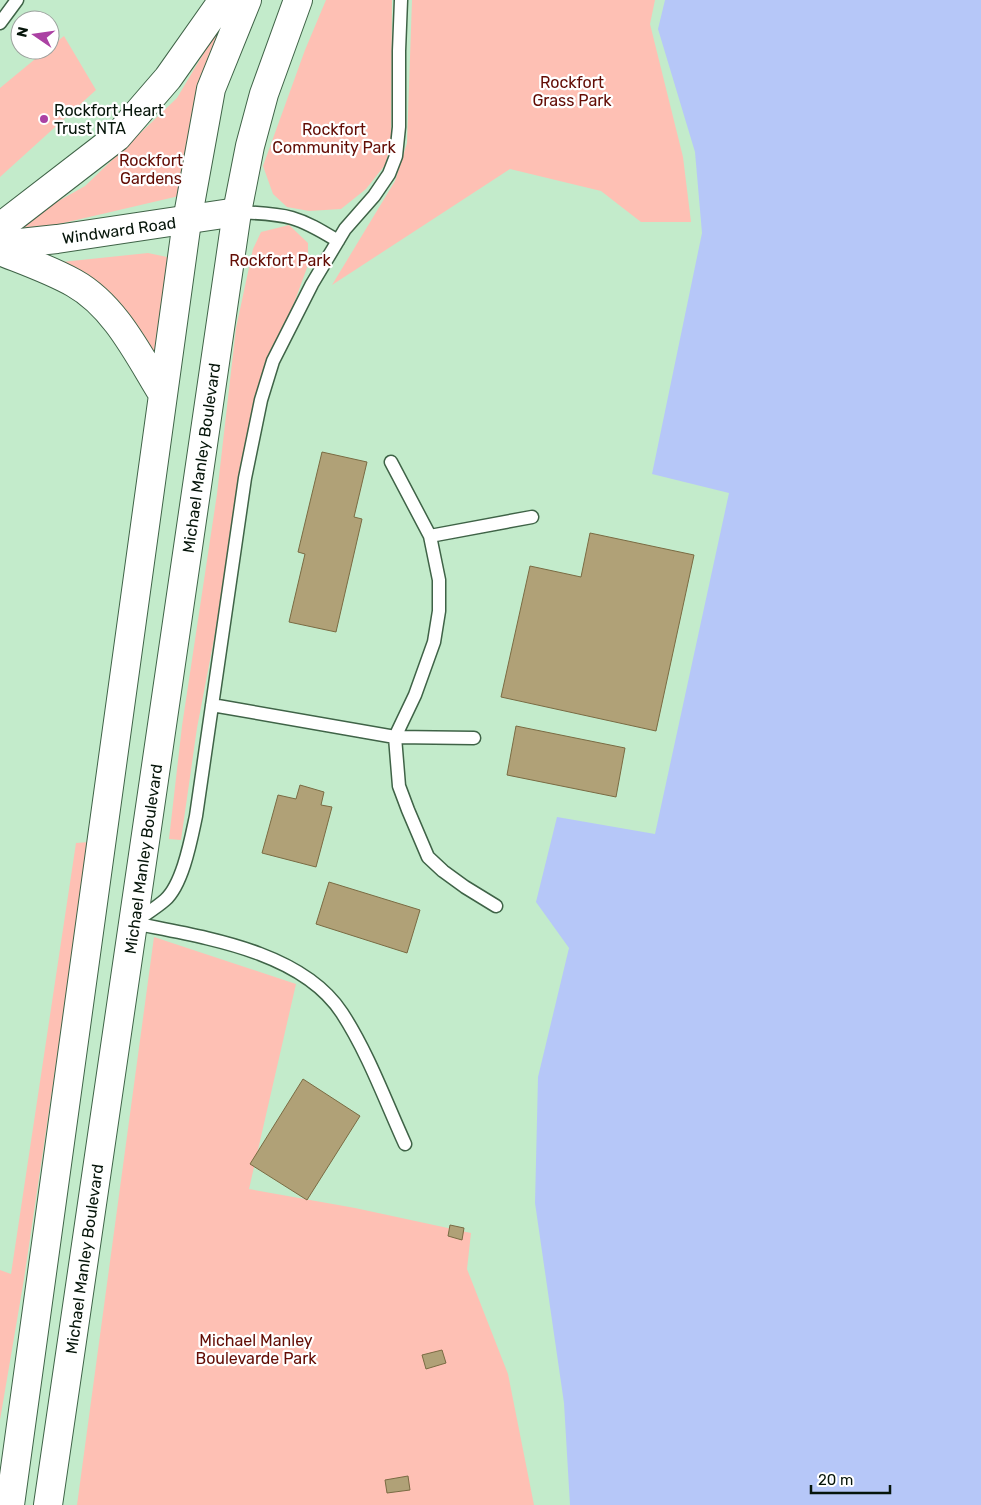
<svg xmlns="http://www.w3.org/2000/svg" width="981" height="1505" font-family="Rubik,sans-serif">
<rect width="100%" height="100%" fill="#c3ebcb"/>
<!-- green -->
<path fill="#fec0b4" d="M235,0L179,196L55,225L9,229L85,186L177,98Z
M326,0H392L391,144L385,165L366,189L341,209L309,211L287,207L273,194L263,166L305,50Z
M412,0H655L650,24L683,157L691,222H641L601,191L510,169L332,285L395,181L407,143Z
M64,36L96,90L0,177V88L46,50H50V47Z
M289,225L308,243V265L293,306L268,360L237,495L214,639L197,728L181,840L169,839L182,726L217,494L236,328L253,249L261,232Z
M148,253L167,257L158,373L52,263Z
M89,842L24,1279L0,1420V1270L11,1274L76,843Z
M154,937L296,984L249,1189L355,1208L471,1233L467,1269L508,1374L534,1505H77Z"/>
<!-- water -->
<path fill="#b6c7f8" d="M665,0H981V1505H570L564,1403L535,1203L538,1077L569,948L536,902L557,817L655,834L729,493L652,474L702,233L695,152L658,29Z"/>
<!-- building -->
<path fill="#b0a177" stroke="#7a6b43" d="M322,452L367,462L354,517L362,519L336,632L289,622L305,554L298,552Z
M590,533L694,555L656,731L501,697L530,566L581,577Z
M516,726L625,748L616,797L507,775Z
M300,785L324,792L321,805L332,807L316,867L262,853L278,795L296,799Z
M329,882L420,910L407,953L316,924Z
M303,1079L360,1116L307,1200L250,1164Z
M450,1225L464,1228L462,1240L448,1236Z
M442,1350L446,1363L426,1369L422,1355Z
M408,1476L410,1490L387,1493L385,1480Z"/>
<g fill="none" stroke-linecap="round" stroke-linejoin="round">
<!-- lane casing -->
<g stroke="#3f6347" stroke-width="15">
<path id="lane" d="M401,0L399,51V127L396,156L389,174L374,196L345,229L312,284L273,361L261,400L245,478L196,816C191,839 183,884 165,900C156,908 144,915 133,923C201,937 301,950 342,1013C368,1053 385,1100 405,1144
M0,23L17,0
M237,212C255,213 274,213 292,218C309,223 323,232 338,241
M430,536L532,517
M212,705L395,737L415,695L434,642L439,611V580L430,536L391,462
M474,738L395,737L399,786L408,810L428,857L443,871L465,887L496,906"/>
</g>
<!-- secondary casing -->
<g stroke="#3f6347" stroke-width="30">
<path id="secondary" d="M0,245L57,239L237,212"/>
</g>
<!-- highway casing -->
<g stroke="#3f6347" stroke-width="30">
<path id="highway" d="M0,231L8,221L117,137L168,78L223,0
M0,251C25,261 51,270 74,283C115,306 138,354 162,393
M10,1505L187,221L211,89L247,0
M48,1505L237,212L250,146L264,94L298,0"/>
</g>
<!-- lane -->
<use href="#lane" stroke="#fff" stroke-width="12"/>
<!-- secondary -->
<use href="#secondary" stroke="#fff" stroke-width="28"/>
<!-- highway -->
<use href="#highway" stroke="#fff" stroke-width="28"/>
</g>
<!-- markers -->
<circle fill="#ab41a3" stroke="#fff" stroke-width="2" cx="44" cy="119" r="5"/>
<g text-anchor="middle" stroke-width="4.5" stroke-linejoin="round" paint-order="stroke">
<!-- park labels -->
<g font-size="16" fill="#630d05" stroke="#fff">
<text x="572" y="88">Rockfort<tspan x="572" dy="18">Grass Park</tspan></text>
<text x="334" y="135">Rockfort<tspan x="334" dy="18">Community Park</tspan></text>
<text x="151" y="166">Rockfort<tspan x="151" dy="18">Gardens</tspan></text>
<text x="280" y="266">Rockfort Park</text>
<text x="256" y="1346">Michael Manley<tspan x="256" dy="18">Boulevarde Park</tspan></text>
</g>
<!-- poi labels -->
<g font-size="16" fill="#06150a" stroke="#fff" text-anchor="start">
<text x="54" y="116">Rockfort Heart<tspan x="54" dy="18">Trust NTA</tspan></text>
</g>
<!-- street labels -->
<g font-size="16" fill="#06150a" stroke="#fff">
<text transform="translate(119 230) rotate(-8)" y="6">Windward Road</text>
<text transform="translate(201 458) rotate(-82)" y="6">Michael Manley Boulevard</text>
<text transform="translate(143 859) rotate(-82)" y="6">Michael Manley Boulevard</text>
<text transform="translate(84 1259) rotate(-82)" y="6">Michael Manley Boulevard</text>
</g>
</g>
<!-- north arrow -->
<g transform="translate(35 35) rotate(283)"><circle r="24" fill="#ffffff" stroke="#9ba19d"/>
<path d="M0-4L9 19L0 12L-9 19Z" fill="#ab41a3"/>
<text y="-8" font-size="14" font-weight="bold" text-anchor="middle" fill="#06150a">N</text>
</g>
<!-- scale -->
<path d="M811 1485v8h79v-8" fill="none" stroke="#06150a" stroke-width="2.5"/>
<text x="818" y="1485" font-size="15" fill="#06150a" stroke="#ffffff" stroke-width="4" paint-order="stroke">20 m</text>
</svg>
